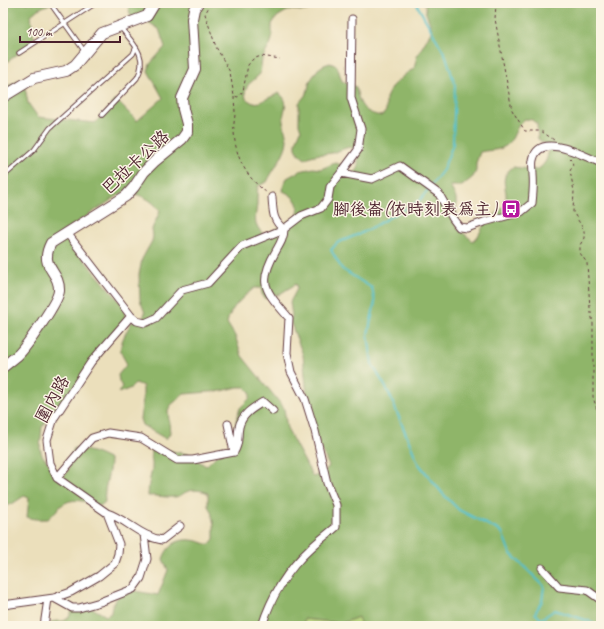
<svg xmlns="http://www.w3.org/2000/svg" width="604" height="629" font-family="Caveat,'LXGW WenKai TC',sans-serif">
<rect width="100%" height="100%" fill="#fcf5e5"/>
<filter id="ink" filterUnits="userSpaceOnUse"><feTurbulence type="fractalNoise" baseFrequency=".025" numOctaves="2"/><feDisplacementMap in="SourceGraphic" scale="8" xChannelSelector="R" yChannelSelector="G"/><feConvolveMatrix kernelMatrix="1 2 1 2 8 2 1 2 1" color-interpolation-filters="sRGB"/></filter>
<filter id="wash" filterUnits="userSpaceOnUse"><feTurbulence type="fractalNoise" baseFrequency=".012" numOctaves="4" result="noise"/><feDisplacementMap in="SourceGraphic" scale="16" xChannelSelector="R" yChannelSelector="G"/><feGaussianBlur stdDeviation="0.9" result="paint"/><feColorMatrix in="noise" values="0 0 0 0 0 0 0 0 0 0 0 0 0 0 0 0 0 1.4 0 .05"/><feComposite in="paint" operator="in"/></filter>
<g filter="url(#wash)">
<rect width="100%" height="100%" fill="#ebdfbb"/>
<!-- green -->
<path fill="#b4d379" stroke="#7f7952" d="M358,617L361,626H304L303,619L342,623Z"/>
<!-- forest -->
<path fill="#8fb569" stroke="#6c6a4a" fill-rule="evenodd" d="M3,3H52L38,9L31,15L33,35L36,40L3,65Z
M127,3H316L310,10L304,11L291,10L285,12L277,17L272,24V39L270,45L262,59L260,74L248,85L245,92L246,99L253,103L260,102L279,93C291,103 283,108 283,121C283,128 287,133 287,140C287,152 272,171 267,182L258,186C257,192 257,198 257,205C255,220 253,224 265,236L298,215C300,202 294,196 283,191L284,184L287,178L300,171L313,168L321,169L335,163L342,165L353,174L358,169C358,159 360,154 351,147C344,148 339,151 332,153C322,155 314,153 305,159L299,154L296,148V142L301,130L299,124V103L307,93L310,81L318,69L324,65L330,63L337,66L342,81L356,87C359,105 363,113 382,116L386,111V98L392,86L408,72L414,69L417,56L431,32V26L426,13L425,3H601V626H361L358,617L342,623L304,619V626H50L51,622L57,621H64L69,617L72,611C91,605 90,607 106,616L111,613C111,601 119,595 129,590L158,595L168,570L163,559C171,536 190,537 209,545L214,539V525L211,511L208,506V493C202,490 193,489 186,492C182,494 180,497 174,497C166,498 157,495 148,496C148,486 150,478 152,469C153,462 150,456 151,449L166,450L188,454L206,466L216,456L234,445L236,421L240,408L250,398V392L245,387H238L222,391L184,394L171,405L168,410L170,433L166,439L142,425L140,419L143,399V386L136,383L131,388L119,393L122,387L119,381L118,375L127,364C125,360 122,356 121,352C119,343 127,331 131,323L143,318L145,313L140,300L139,275L142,259L152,241L153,236L152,229L160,211C151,198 140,195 125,191L61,233L122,304L125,311V318L117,329L111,333L107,339L99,359L42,427L40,448L42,455L61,478C73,470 68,460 74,448C85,449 100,454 110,460C110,475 103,488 105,502L100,506C90,503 75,497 65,503C59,506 54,514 48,519C41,519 34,520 27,517L29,498L24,496L12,504L6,506L4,500L3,502V88L21,80L24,82L28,103L38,117L95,123L116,100L137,121L163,98L148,71L150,64L165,47L159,29L142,18L131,17ZM525,119L532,120L537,124L538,139L548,146C549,157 546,164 537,170L513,167C496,179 510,189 505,204C501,212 491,217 485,224C480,230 480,236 473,241L457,228L456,198L450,186H462L473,177L476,171V163L480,152C487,150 495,151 502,148C516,142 513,127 525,119ZM296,284L297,289L290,302L292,316L290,321L303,355L310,426L329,466L324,472L313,477L287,429L284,408L242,356L235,336L227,323C230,307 243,298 254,288H261L262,294L265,299L272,295H278Z"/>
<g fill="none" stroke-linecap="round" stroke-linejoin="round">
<!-- stream -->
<path stroke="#53c0cb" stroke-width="2" d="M416,3L446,56L455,85L453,144L443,170L420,200L364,232L337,243L331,250L342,269L372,288L375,302L368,334L372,364L388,391L418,463L443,494L459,510L502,532L510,553L544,586L542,601L535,613L541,619L555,610L592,622L596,626"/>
</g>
</g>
<g filter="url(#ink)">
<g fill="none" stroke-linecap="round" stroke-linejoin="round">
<!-- lane casing -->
<g stroke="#623c41" stroke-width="5.5">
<path id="lane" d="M50,3L85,52
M19,53L96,3
M102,115L137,78C149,56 133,43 120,27
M3,177L34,150L50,128L133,54L136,47"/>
</g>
<!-- street casing -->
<g stroke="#623c41" stroke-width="9">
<path id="street" d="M341,173L358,150L361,129L351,98L352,19
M131,316L137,321L145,323L156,318L182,290L208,283L242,246L284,229L301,216L321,208L328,199L330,187L341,173L372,179L400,166L439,194L453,219L459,227L467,228L484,222L521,212L532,203C533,194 534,185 533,175C533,170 532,164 533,160C539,130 586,157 601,163
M234,452C240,443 237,437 239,427C242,414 253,408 263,402L273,411
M57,478L81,450L92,438L108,433L141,438L177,460H193L234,452L228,424
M107,513C126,519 141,537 162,540L180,526
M542,568L559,587L587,590L601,600
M54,598L72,608H79L100,602L133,589L141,578L147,559L144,534
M3,605L54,598L71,592L99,576L115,563L118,554L119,544L107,513L57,478L50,463L47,440L54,418L91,362L131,316L67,233
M44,626L48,599
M262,626C271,597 288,569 310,549C318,541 328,534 336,527V505L327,483L315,431L305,399L291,372L287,353L289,318C267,292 256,285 276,251C280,244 284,238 284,229C272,221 273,210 272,197"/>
</g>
<!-- secondary casing -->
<g stroke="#623c41" stroke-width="12">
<path id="secondary" d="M3,97L34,78L66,71L75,65L102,33L147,16L155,3
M3,367C8,363 13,359 18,355C26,347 58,302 59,291C60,270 38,268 51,243L126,196L134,187L144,172L155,161L182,139L187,132V124L183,109L182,98L195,69L192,19L194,9L198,3"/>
</g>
<!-- path -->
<path stroke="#623c41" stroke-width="1" stroke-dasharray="3 3" stroke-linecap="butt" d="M211,3L205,14L216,47L230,72L234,96L238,97L243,91L248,65L253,59L261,56L280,59
M496,3L495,19L512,110L525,131H541L554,140
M234,97C234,102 235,107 235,113C235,119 233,125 234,131C235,157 246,177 266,192
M569,158L572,161L573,165L570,171L574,191L573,212L584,230V238L580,245V253L587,263L590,308L593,323V397L601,422
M597,460L601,458"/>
<!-- lane -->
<use href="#lane" stroke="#fff" stroke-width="3.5"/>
<!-- street -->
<use href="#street" stroke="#fff" stroke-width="7"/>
<!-- secondary -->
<use href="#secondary" stroke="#fff" stroke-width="10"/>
</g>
</g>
<!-- icons -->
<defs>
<g id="bus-square" transform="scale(1)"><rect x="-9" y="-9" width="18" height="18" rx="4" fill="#b5179e" stroke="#fcf5e5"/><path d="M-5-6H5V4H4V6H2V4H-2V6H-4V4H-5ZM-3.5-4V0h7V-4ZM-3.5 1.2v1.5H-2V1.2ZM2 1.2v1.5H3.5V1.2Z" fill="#fff"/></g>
</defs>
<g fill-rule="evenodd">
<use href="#bus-square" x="511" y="209"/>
</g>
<g text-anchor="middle" stroke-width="3" stroke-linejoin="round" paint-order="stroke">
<!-- street labels -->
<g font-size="17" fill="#4a1f2b" stroke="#fcf5e5">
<text transform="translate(135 162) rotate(-43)" y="6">巴拉卡公路</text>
<text transform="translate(52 399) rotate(-61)" y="6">圍內路</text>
</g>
<!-- poi labels -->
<g font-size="17" fill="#4a1f2b" stroke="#fcf5e5" text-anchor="end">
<text x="497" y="215">腳後崙(依時刻表為主)</text>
</g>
</g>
<!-- margin -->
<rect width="604" height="629" fill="none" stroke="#fcf5e5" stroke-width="16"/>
<!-- scale -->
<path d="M20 36v6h100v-6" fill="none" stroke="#4a1f2b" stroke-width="2"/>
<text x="26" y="36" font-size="12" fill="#4a1f2b" stroke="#fcf5e5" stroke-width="3" paint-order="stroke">100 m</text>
</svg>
